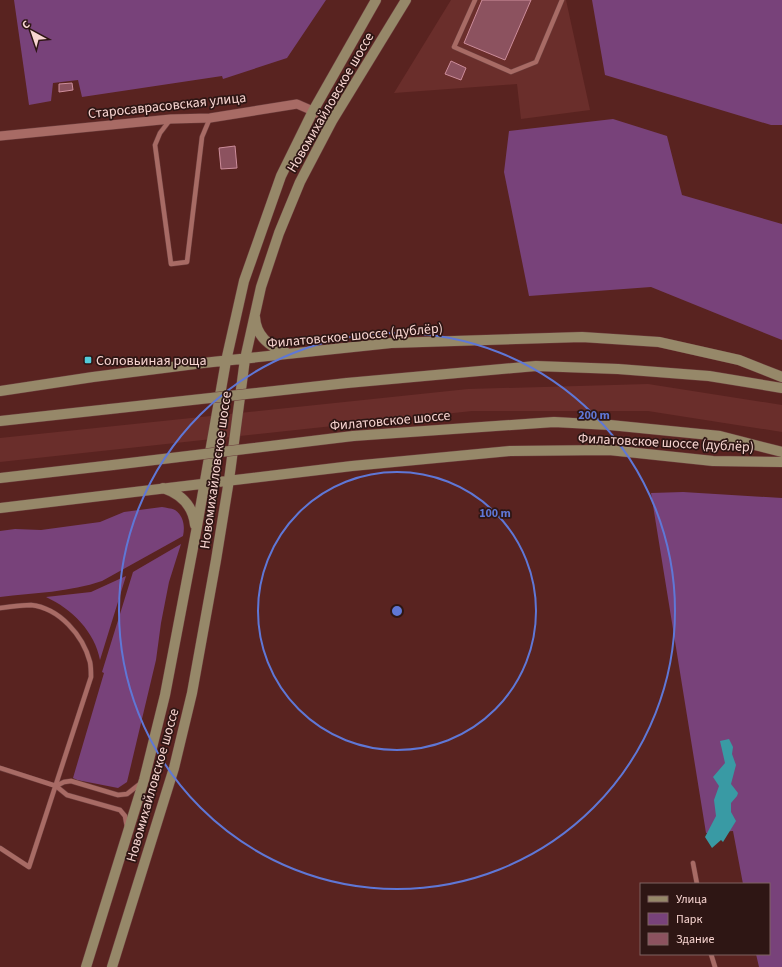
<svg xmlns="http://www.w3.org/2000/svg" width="782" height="967" font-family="'Source Sans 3',sans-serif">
<rect width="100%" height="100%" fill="#592320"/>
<!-- built -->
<path fill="#6a2e2b" d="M451,0H566L590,110L521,119L517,84L394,93Z
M648,384L782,405V432L648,411H472L0,462V438L468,389Z"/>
<!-- green -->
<path fill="#78427a" d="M14,0H326L287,58L223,79L222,76L82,97L78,80L53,83L51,101L29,105Z
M592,0H782V125H771L605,75Z
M613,119L667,136L682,195L782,224V340L651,287L529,296L504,172L509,131Z
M683,492L782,498V967H759L756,954H769V884H743L733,831L706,833L651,493Z
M162,507C166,508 171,508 175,510C184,516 185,527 183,536L102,581C70,592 34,593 0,597V531L15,529L41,530L100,522L124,512Z
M181,544L169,582L161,623L156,660L127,782L118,788L77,780L73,778L104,673L102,672L133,572Z
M126,576L100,660C95,632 72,609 46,597L91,592Z"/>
<!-- water -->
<path fill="#399aa4" d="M729,739L733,747L732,754L736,765L731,784L738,793L737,796L731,803V812L736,821L723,842L721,840L712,848L705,837L716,816L714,800L719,786L713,777L725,763L720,741Z"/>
<!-- building -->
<path fill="#8c525f" stroke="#cd8d9b" d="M482,0H531L505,60L464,43Z
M451,61L466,68L461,80L445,74Z
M72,83L73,90L59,92V84Z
M235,146L237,168L221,169L219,148Z"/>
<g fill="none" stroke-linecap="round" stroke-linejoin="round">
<!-- lane casing -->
<g stroke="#6c3e3d" stroke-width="5.5">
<path id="lane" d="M475,0L454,47L511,72L536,62L562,0
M170,120L160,133L155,145L171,264L187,262L202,137L210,118
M0,608C10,607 21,605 31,605C59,608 83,635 90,662C91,667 91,672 91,677L29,867L0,848
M0,768L56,786L67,795L120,810L125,816L127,827
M56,786L64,782L71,781L118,795L127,794L141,783
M693,863L697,884
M711,954L715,967"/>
</g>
<!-- street casing -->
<g stroke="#6c3e3d" stroke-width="10">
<path id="street" d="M0,136L171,119L210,118L297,104L313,111L332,121"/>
</g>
<!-- secondary casing -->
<g stroke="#6c3e3d" stroke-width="11">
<path id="secondary" d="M255,317C256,336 270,347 287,353
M347,383L536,366L618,369L709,376L782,388
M0,391L93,377L203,363L391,343L582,337L659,342L739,360L782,377
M0,421L110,409
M353,436L554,422L610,425L720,436L782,452
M0,478L113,465
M163,488C181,494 193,506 195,525
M0,508L352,466L510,451L609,450L713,461L782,462
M86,967L144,780L165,695L196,532L226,361L244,281L281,176L313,111L376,0
M112,967L174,768L192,693L216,560L229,480L245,359L261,287L279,233L300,182L332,121L406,0"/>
</g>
<!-- lane -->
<use href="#lane" stroke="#a86b65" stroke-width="4.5"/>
<!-- street -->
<use href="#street" stroke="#a86b65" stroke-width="9"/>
<!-- secondary -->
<use href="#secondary" stroke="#968869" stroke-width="10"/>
<!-- secondary-bridge casing -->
<g stroke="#6c3e3d" stroke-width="11" stroke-linecap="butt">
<path id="secondary-bridge" d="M110,409L347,383
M113,465L353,436"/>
</g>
<!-- secondary-bridge -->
<use href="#secondary-bridge" stroke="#968869" stroke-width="10"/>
</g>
<!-- distance rings -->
<g fill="none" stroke="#5f77d6" stroke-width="2">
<circle cx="397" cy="611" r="139"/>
<circle cx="397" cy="611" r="278"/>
</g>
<!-- markers -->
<rect fill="#52cbd9" stroke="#2e1614" stroke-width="1.5" x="84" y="356" width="8" height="8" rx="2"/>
<g text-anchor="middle" stroke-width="3.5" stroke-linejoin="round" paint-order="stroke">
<!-- street labels -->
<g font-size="14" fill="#f9d6d2" stroke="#2e1614">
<text transform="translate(330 102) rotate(-60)" y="5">Новомихайловское шоссе</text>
<text transform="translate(167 105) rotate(-6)" y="5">Старосаврасовская улица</text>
<text transform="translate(355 335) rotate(-5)" y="5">Филатовское шоссе (дублёр)</text>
<text transform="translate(390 420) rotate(-5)" y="5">Филатовское шоссе</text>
<text transform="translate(666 442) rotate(3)" y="5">Филатовское шоссе (дублёр)</text>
<text transform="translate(215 470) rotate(-82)" y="5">Новомихайловское шоссе</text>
<text transform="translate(152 785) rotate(-74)" y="5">Новомихайловское шоссе</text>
</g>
<!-- poi labels -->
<g font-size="14" fill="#f9d6d2" stroke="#2e1614" text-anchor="start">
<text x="96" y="365">Соловьиная роща</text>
</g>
</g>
<circle cx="397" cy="611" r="6" fill="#5f77d6" stroke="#2e1614" stroke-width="2"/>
<g font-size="12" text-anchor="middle" font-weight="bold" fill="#5f77d6" stroke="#2e1614" stroke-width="3.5" stroke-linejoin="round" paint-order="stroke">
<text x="594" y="419">200 m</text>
<text x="495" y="517">100 m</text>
</g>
<!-- legend -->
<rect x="640" y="883" width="130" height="72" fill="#2e1614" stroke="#7f6360"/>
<rect x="648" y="896" width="20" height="6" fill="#968869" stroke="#7f6360"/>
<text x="676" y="903" font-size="12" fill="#f9d6d2">Улица</text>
<rect x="648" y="913" width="20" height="12" fill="#78427a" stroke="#7f6360"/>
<text x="676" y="923" font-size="12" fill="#f9d6d2">Парк</text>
<rect x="648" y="933" width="20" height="12" fill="#8c525f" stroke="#7f6360"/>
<text x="676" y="943" font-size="12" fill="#f9d6d2">Здание</text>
<!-- north arrow -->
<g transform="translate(32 32) rotate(320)" stroke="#2e1614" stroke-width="3" paint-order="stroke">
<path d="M0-3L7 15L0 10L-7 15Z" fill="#f9d6d2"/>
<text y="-6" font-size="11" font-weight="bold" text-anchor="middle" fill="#f9d6d2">С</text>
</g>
</svg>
